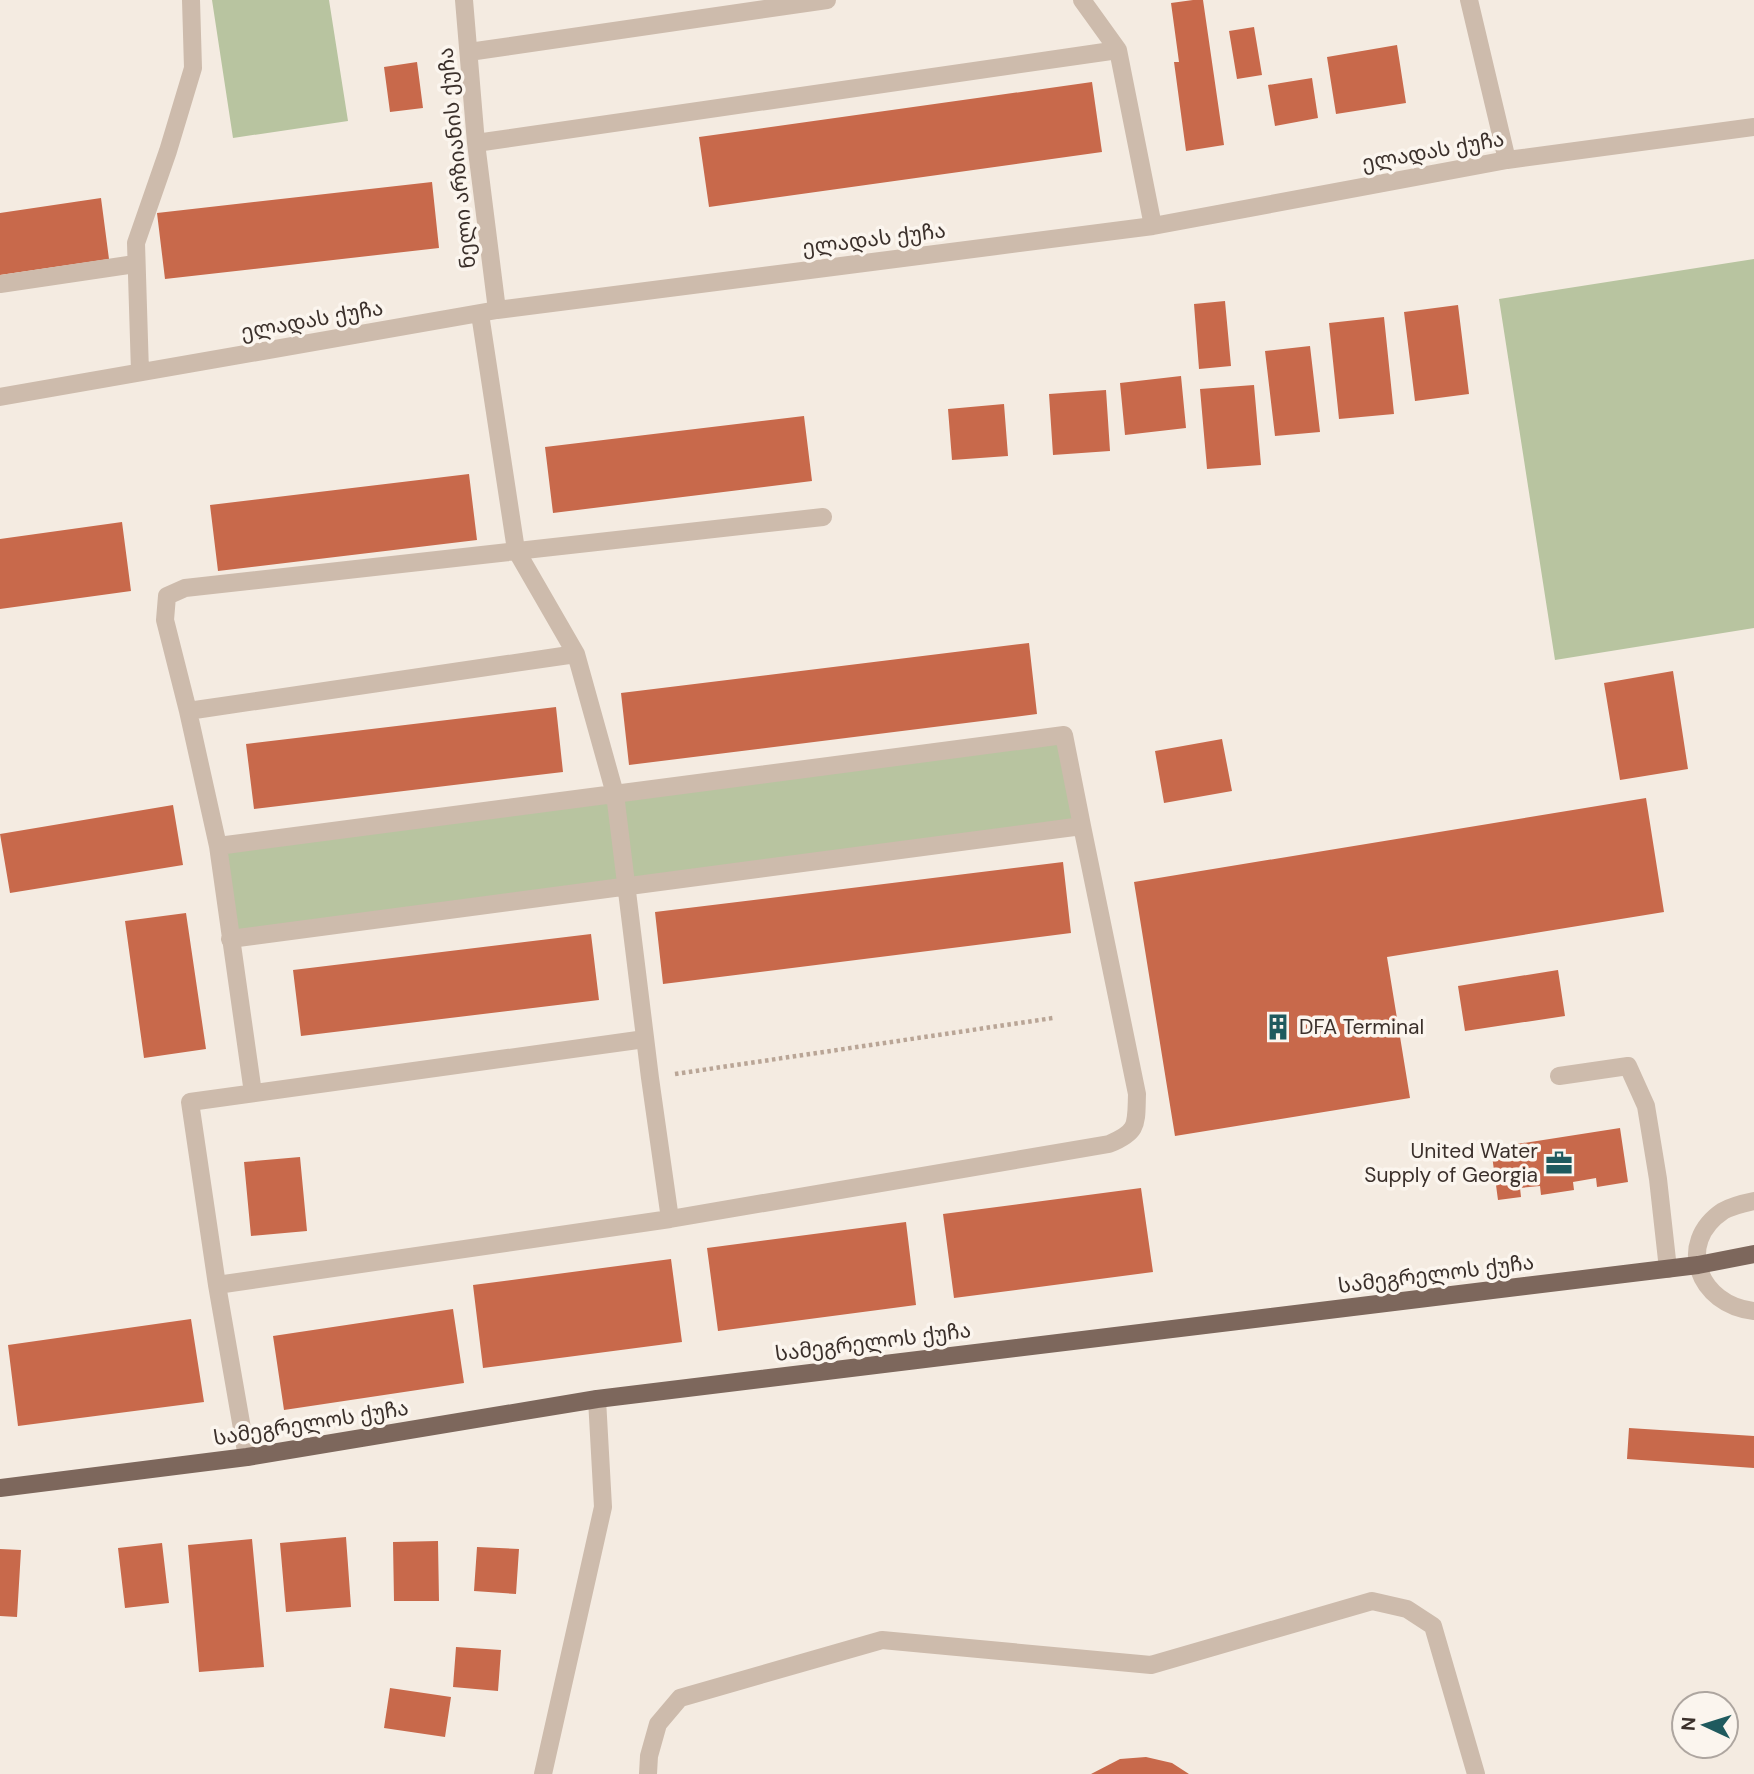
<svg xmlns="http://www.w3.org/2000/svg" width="1754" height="1774" font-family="'DM Sans','Noto Sans Georgian',sans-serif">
<rect width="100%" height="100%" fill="#f4ebe1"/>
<!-- green -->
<path fill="#b8c4a0" d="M212,0H329L348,121L233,138Z
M1754,259V628L1555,660L1499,299Z
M1064,735L1082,826L230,939L218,846Z"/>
<!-- building -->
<path fill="#c8694b" d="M1193,0H1203L1224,145L1186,151L1174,62H1179L1171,3Z
M1254,27L1262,75L1237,79L1229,31Z
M1397,45L1406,103L1336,114L1327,57Z
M417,62L423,108L390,112L384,67Z
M1312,78L1318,118L1275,126L1268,85Z
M1092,82L1102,152L709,207L699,137Z
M432,182L439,248L165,279L157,213Z
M101,198L109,259L0,275V213Z
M1225,301L1231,366L1199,369L1194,304Z
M1458,305L1469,394L1415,401L1404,312Z
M1384,317L1394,414L1339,419L1329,323Z
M1310,346L1320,432L1275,436L1265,351Z
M1181,376L1186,428L1125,435L1120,383Z
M1254,385L1261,465L1207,469L1200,389Z
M1106,390L1110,451L1053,455L1049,394Z
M1004,404L1008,456L952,460L948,409Z
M804,416L812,481L553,513L545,447Z
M469,474L477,540L218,571L210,505Z
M122,522L131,591L0,609V539Z
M1029,643L1037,714L629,765L621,693Z
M1673,671L1688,769L1620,780L1604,683Z
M556,707L563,772L254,809L246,744Z
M1222,739L1232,791L1164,803L1155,751Z
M1646,798L1664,912L1387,957L1410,1098L1175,1136L1134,882Z
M173,805L183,865L10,893L0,834Z
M1063,862L1071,933L663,984L655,912Z
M186,913L206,1049L144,1058L125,921Z
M591,934L599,1000L301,1036L293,970Z
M1558,970L1565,1016L1465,1031L1458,986Z
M1620,1128L1628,1182L1597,1187L1596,1178L1573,1182L1574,1190L1541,1195L1540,1186L1520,1188L1521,1197L1498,1200L1491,1148Z
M300,1157L307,1231L251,1236L244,1162Z
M1141,1188L1153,1272L954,1298L943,1214Z
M906,1222L916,1305L718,1331L707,1248Z
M671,1259L682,1342L483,1368L473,1285Z
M453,1309L464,1383L284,1410L273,1336Z
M191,1319L204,1402L18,1426L8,1345Z
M1629,1428L1754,1436V1468L1627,1459Z
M346,1537L351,1607L286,1612L280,1543Z
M252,1539L264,1667L199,1672L188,1545Z
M438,1541L439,1601H394L393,1542Z
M162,1543L169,1603L125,1608L118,1548Z
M477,1547L519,1549L516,1594L474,1591Z
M0,1549L21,1550L17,1617L0,1616Z
M456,1647L501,1650L498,1691L453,1687Z
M390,1688L451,1697L445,1737L384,1728Z
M1146,1757L1172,1763L1189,1774H1091L1120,1759Z"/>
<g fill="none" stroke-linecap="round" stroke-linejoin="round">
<!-- path -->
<path stroke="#b9a596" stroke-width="4.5" stroke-dasharray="3.5 3.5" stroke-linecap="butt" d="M675,1074L1053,1018"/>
<!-- minor -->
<path stroke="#cdbbac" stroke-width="18" d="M464,0L476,143L497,310
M1082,0L1118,50L1153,226
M1469,0L1507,160
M469,52L827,0
M476,143L1118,50
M0,284L135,264
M480,314L516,550L576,654L615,794L650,1078L670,1219
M140,372L136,243L168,151L193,68L191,0
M0,397L497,310L1153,226L1507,160L1754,127
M188,711L576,654
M218,846L1064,735L1082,826L230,939
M1559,1076L1628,1066L1646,1106L1658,1179L1668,1269
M253,1093L218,846L188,711L165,620L167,596L185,588L823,517
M1754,1201C1744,1203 1732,1206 1723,1211C1675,1243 1698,1305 1754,1311
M217,1285L670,1219L1109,1144C1139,1132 1136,1124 1137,1094L1082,826
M247,1457L217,1285L190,1102L645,1039
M543,1774L603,1507L597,1399
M648,1774L649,1756L658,1724L680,1698L882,1640L1151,1665L1372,1601L1407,1609L1433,1626L1476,1774"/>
<!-- major -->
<path stroke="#7d675c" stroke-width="18" d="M0,1488L247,1457L597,1399L1698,1265L1754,1254"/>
</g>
<!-- icons -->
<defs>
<g id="building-bare" transform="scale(2.1)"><path d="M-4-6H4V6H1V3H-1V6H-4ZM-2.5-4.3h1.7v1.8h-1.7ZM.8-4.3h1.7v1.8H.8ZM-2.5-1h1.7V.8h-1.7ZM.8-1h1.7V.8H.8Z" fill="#1f5a5e" stroke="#fbf5ee" stroke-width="2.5" paint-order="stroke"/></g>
<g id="office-bare" transform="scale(2.1)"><path d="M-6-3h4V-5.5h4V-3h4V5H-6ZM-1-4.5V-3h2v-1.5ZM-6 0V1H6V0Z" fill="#1f5a5e" stroke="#fbf5ee" stroke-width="2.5" paint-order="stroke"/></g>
</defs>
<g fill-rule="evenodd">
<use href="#building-bare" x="1278" y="1027"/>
<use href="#office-bare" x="1559" y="1163"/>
</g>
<g text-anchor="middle" stroke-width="7" stroke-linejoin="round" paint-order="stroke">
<!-- street labels -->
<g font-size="21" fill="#3b302b" stroke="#fbf5ee">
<text transform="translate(1433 151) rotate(-10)" y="7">ელადას ქუჩა</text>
<text transform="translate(457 158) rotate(-96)" y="7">ნელი არზიანის ქუჩა</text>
<text transform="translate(874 239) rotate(-7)" y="7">ელადას ქუჩა</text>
<text transform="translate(312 320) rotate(-10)" y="7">ელადას ქუჩა</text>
<text transform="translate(1436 1274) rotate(-7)" y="7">სამეგრელოს ქუჩა</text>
<text transform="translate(873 1342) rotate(-7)" y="7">სამეგრელოს ქუჩა</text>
<text transform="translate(311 1423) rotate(-9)" y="7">სამეგრელოს ქუჩა</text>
</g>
<!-- poi labels -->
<g font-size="21" fill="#3b302b" stroke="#fbf5ee" text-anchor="start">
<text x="1299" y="1034">DFA Terminal</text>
<text x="1538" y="1158" text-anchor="end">United Water<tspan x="1538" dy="24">Supply of Georgia</tspan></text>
</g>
</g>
<!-- north arrow -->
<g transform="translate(1705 1725) rotate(274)"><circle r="33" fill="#fbf5ee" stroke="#aea6a0" stroke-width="2"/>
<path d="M0-5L12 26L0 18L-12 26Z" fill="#1f5a5e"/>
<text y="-10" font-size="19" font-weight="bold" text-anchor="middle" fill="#3b302b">N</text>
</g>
</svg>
